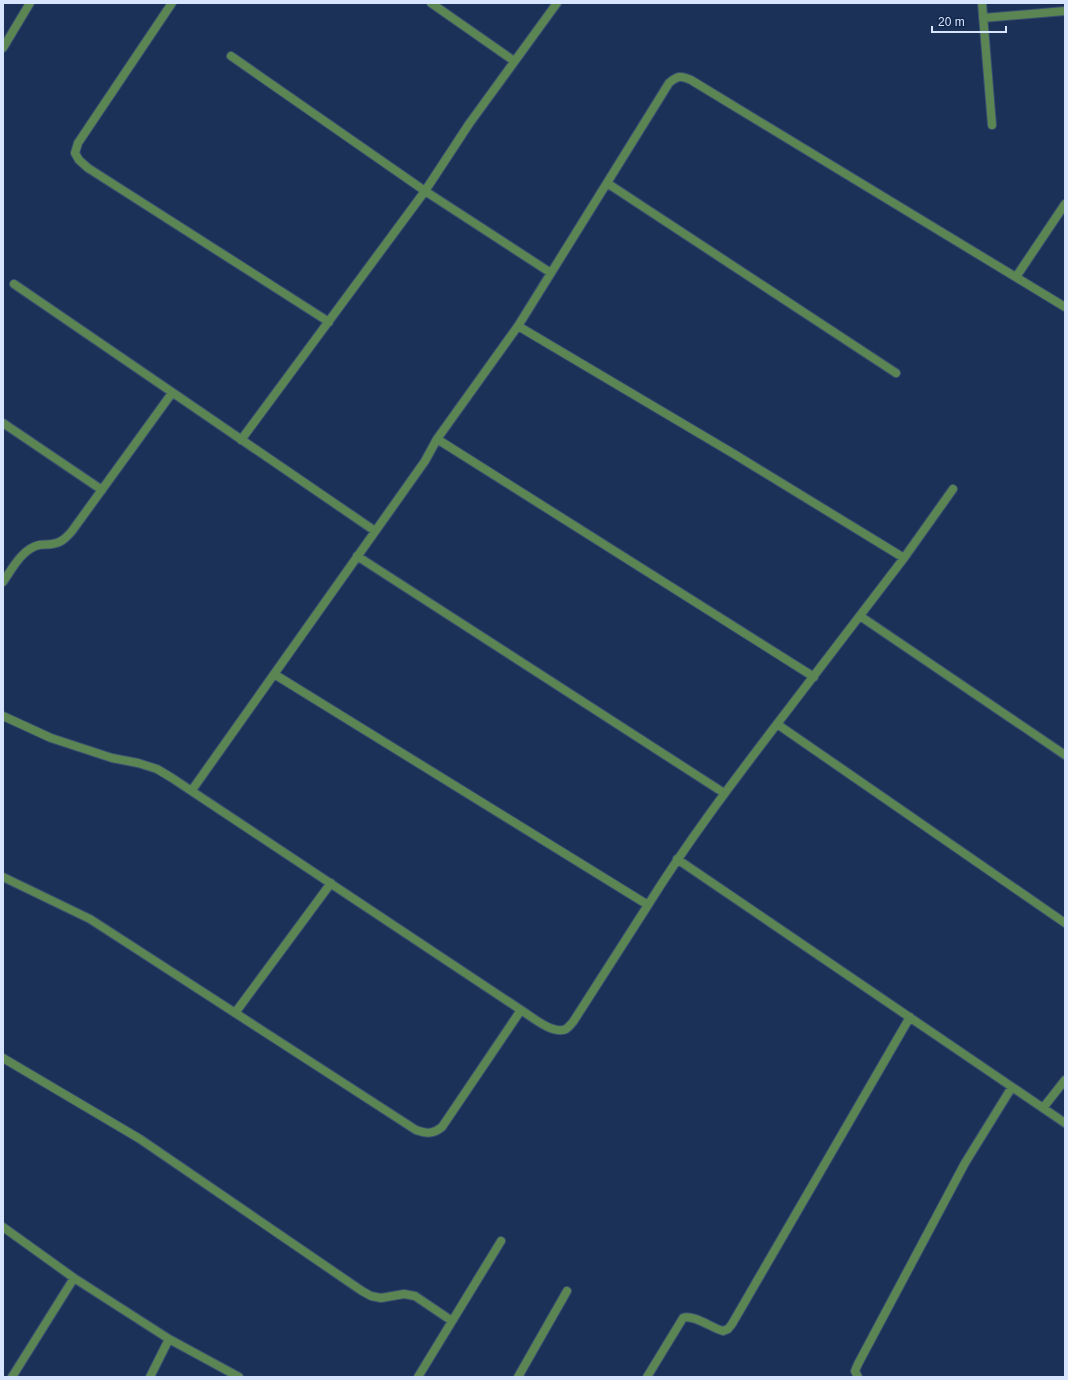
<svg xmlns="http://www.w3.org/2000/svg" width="1068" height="1380" font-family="Helvetica,sans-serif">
<rect width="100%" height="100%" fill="#1c3157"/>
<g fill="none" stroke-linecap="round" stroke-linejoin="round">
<!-- street casing -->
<g stroke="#3a4e72" stroke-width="10">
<path id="street" d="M172,3L78,143L75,153L79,160L88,168L329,322
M431,3L514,61
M982,3L992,125
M983,18L1065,11
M3,48L30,3
M231,56L425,191L241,440
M607,183L896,373
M551,273L669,83C677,76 681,75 691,80L1065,307
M1016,277L1065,204
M14,284L375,531
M518,326L734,454L904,558L953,489
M3,423L102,490
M437,439L814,677
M357,556L724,793
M904,558L777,724L1065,923
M3,582C12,569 22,549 39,545C43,544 48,545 52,544C61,543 66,538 72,531L172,393
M860,616L1065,755
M274,674L648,905C688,841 732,783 777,724
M3,716L51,738L112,758L138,763L157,769L172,778L521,1010C532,1017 553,1035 566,1029C569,1027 571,1024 573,1022L648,905
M192,790L425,461L437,439L518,326L551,273L425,191L469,124L557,3
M677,859L1065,1123
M3,877L90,919L416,1130C427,1134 433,1134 442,1127L521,1010
M235,1013L331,883
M3,1058L140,1139L362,1291L371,1296L381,1298L404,1294L415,1296L452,1321
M1043,1108L1065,1080
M3,1227L74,1278L169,1339L239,1377
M12,1377L74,1278
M150,1377L169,1339
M418,1377L501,1241
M518,1377L567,1291
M647,1377L683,1318C693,1314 712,1328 723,1331L728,1329L732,1324L910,1017
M858,1377L855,1371L858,1364L965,1163L1012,1087"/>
</g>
<!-- street -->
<use href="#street" stroke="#5b8653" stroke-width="8"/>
</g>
<!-- border -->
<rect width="1068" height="1380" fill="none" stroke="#d7e5fe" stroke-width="8"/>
<!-- scale -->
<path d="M932 26v6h74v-6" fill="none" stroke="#d7e5fe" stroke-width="2"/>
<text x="938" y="26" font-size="12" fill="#d7e5fe" stroke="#12274c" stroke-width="3" paint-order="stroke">20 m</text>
</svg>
